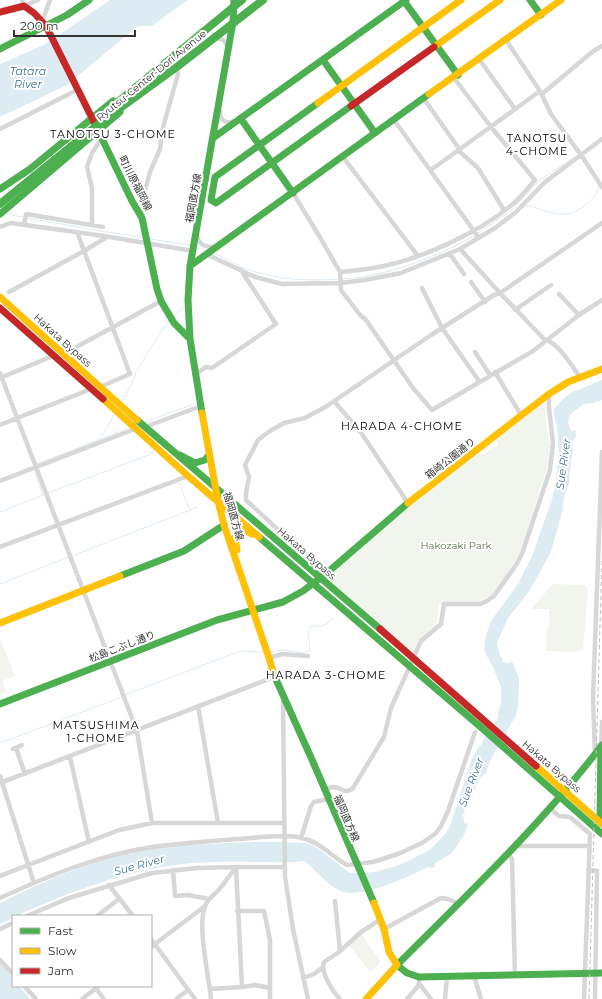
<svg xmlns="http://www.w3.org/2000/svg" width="602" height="999" font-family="Montserrat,'Noto Sans JP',sans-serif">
<rect width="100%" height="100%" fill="#fff"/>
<!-- green -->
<path fill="#f1f5ed" d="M546,402L545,414L550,447L547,467L522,549L511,568L494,593L489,596L478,603L439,604L436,625L417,643L412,653L334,585V572L385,527L474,455C484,456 491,450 498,445L496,439Z
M553,584L583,585L588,589L583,650L573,652L546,651V629L549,628V609H531Z
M0,639L15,676L2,681L6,692L0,694Z
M362,934L368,944L381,962L370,972L349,945Z"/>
<!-- water -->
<path fill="#ddebf3" d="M110,0H188L152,26H138L67,85L0,117V64L44,45Z
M602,380V400C596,402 591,403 586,404C583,404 580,407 577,409C569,414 565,422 572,431L576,430V436L571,444L573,450L570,470L569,484L565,493L562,509H563L551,552L528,593L508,618L497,643L500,657H502L503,662L509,663L512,661L519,679V686L518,707L516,715L490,761L486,772L480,778L471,797L468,799L463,815L465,824L468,823V824L464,835L452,853L435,863V867L432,868L428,867C410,876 360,900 340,891C326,884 316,870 304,861C292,863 280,862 268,862C240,862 210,861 182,864C125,871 68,892 16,916H13V918L0,924V903C45,880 93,860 143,850C165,846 187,845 209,844C241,842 272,841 304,843L312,845L320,850L350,873H366L379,871L402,864L431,849L445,834L450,826L471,761L478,748L481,745L484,738L496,722L499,715L498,713L501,703V687L493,667L485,653L484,649L485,639L491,621L518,584L532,556L552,499L555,488L559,454L557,426L554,416V409L564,398L573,392Z
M0,962L13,979V986H19L30,999H0Z"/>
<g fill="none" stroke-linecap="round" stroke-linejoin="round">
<!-- stream -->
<path stroke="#ddebf3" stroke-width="1" d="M526,205C549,211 564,222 586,205C592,200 596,195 599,187
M6,214L24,217
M27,218L142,238
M478,233L512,210L540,180L573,158
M150,239L190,245
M216,254C226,259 235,264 244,268C275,280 307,281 339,279
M342,279C381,278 442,256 475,235
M173,317L183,307
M122,402L134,379L136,372L160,333L169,320
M145,422L194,404
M101,438L114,415
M37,464L129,428
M34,471L43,495
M179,483L190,510
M48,493L154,453
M0,512L43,495
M72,556L198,507
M0,584L69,557
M270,652L283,650L304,653L310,651L308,631L310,627L325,625L334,618
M125,695L240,651L263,652
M0,743L122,697"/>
<!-- street -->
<path stroke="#d7d7d7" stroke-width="4.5" d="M22,0L24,6L38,0
M42,22L50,0
M213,40C220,37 226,40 227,47
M506,40L540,91L551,114L581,155L602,187
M479,59L515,109
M542,94L592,52L602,46
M424,99L460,150
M220,111C220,121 226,124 235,121
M394,120L479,238
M0,129L77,90
M459,151L478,168L504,210
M343,157L418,256
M431,170L540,91
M293,193L321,239L340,272L341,290L360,315L366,320L413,388L432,410L533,351L579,315L602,300
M142,218L145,190L150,172L160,149L162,131L178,74L176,68
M24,225L26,214L103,227
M92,225V188L87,167L92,153L102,138
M0,227L11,223L104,236L193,251
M77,232L130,374L100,387
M196,235C200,246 205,247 216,247
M460,249L500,293L544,339C560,344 570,364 580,377
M206,254L255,277L282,284L340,283L365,280L401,273L460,249L495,228L516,212L545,182L602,139
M450,254L464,274
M340,272C351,271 362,270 373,268C418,261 479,233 514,203C522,196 528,188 535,180L491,127L454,78
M471,282L485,302
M422,288L442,328L479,381
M9,292L84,251L107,237
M559,294L579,315
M515,310L551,285
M475,352L490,375
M63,353L69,351L161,301
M495,372L521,415
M0,373L137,731L152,823
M196,374L206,367L212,368L276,324L241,270
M0,378L55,355
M334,401L362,434L408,503
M0,425L91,389
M145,427L201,406
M0,481L135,429
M0,547L188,476
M328,572L301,551L246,500V493L249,477L245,465L258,440L270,431L284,423L305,418L327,406L431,335L494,295L500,293L602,223
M269,658L282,654L308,656
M283,701L285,877L293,929L308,999
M198,706L218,823
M601,746L602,722
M16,748L22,745
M13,749L16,748L25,774
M595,755L593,697L602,452
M70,757L89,842
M0,776L34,883
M0,783L274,677
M324,790C327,789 330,787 334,787C342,788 346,795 353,788L384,737L391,708L421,641L441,624L444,604H480L487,601L494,596L516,565L522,554L550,470L553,443L549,408V394
M551,809L559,816L570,817L590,834L584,999
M301,838L311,806L314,802L328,799
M516,846H589
M508,854L512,859L515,975
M173,870L175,896L188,895L209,899
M588,870L597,871L595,999
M0,876L119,830L152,823H284
M109,885L133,916
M0,898C48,876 99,855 152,847C180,843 209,841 237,839C256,838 278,834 298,837C318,840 330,855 347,865L373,862L398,854L422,843L435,834L441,826L448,811L475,732
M335,901L340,951
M237,911H264L270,940V999
M27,916L69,898L152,873L197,868L236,867L242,987
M97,916L119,899
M0,929L13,923
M384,929L441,898L448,899L459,904
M151,939L195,999
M151,947L205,906
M0,960L13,974
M474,976L481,999
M419,977V983L431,999
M303,978L314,974L322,968
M24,986L36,999
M94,986L104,999
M210,989L243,987L255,985L270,988
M82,999L99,986
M176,999L188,990
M211,999C209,976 197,927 205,906C208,898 216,894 221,887C226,881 231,874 236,867H284
M340,999C333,992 320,972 324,962L339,952L361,932L380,920
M407,999L418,986L419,983
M445,999L447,977"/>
<!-- fast -->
<path stroke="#4caf50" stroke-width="7" d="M530,0L541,15
M404,1L458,75
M0,49L67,15L89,0
M323,60L375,133
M318,103L215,177L211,200L216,203L351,106
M241,119L293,193
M94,122L132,201L142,218L157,289L161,301L174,323L190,339
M213,138L406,0
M0,189L30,169L113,101
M0,214L120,112
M190,266L429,94
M202,413L190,339L188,300L190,266L233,22L234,0
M137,420L380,629
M180,455L195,463L205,460L209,455
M259,537L483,729L602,834
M120,576L184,551L224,525
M274,675L313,762L374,903
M0,704L217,620L283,602L303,591L328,572L408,503
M602,745C541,825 468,894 397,965L407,973L419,977L602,973
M600,822L601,746"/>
<!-- slow -->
<path stroke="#ffc107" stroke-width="7" d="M434,47L500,0
M429,94L561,0
M318,103L461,0
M0,297L137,420
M103,399L188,476L259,537
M202,413L218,501L224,525L269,658L274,675
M408,503L549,394L568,382L602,369
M237,550L235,537L236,533L244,530L252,534
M0,623L120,576
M536,766L602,824
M366,999L397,965L389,952L384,929L374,903"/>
<!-- jam -->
<path stroke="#c62828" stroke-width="7" d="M0,12L24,6L34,13L46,26L94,122
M351,106L434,47
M0,308L103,399
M380,629L536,766"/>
<!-- rail -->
<path stroke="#bebebe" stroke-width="1" stroke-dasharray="4 3" stroke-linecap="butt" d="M589,999L602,558"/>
<!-- fast-bridge -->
<path stroke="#4caf50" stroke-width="8" d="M108,110L242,0
M0,204L101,122L178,66L263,0"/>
</g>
<g text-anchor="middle" stroke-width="4" stroke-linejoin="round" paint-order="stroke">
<!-- street labels -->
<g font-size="10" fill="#333" stroke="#fff">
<text transform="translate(151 75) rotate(-39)" y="4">Ryutsu-Center-Dori Avenue</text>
<text transform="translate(136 183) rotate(63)" y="4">町川原福岡線</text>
<text transform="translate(193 198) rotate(-80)" y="4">福岡直方線</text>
<text transform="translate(63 340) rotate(42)" y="4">Hakata Bypass</text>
<text transform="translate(450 458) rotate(-38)" y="4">箱崎公園通り</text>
<text transform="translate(234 516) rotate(74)" y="4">福岡直方線</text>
<text transform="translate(307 553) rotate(41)" y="4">Hakata Bypass</text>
<text transform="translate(122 646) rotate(-21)" y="4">松島こぶし通り</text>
<text transform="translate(552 766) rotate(41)" y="4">Hakata Bypass</text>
<text transform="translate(347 818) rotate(67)" y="4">福岡直方線</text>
</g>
<!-- park labels -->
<g font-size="10" fill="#56703f" stroke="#fff">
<text x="456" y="549">Hakozaki Park</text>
</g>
<!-- water labels -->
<g font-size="11" font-style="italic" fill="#3f7597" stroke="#fff">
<text x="28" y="75">Tatara<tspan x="28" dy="13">River</tspan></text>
<text transform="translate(563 464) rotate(-82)" y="4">Sue River</text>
<text transform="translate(471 782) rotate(-69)" y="4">Sue River</text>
<text transform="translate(139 865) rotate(-15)" y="4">Sue River</text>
</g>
<!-- neighbourhood labels -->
<g font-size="11" letter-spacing="1" fill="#000" stroke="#fff">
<text x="113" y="138">TANOTSU 3-CHOME</text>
<text x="537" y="142">TANOTSU<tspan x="537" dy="13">4-CHOME</tspan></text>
<text x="402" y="430">HARADA 4-CHOME</text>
<text x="326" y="679">HARADA 3-CHOME</text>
<text x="96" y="729">MATSUSHIMA<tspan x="96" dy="13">1-CHOME</tspan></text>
</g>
</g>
<!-- legend -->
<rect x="12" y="915" width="140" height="72" fill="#ffffff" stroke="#adadad"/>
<rect x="20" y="928" width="20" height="6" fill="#4caf50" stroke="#adadad"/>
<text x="48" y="935" font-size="12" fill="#333333">Fast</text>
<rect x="20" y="948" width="20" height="6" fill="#ffc107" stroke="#adadad"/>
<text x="48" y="955" font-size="12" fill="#333333">Slow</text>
<rect x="20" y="968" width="20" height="6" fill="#c62828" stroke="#adadad"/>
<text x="48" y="975" font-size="12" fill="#333333">Jam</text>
<!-- scale -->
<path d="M14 30v6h121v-6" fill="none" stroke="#333333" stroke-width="2"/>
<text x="20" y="30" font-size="12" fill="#333333" stroke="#ffffff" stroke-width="3" paint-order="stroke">200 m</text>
</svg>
